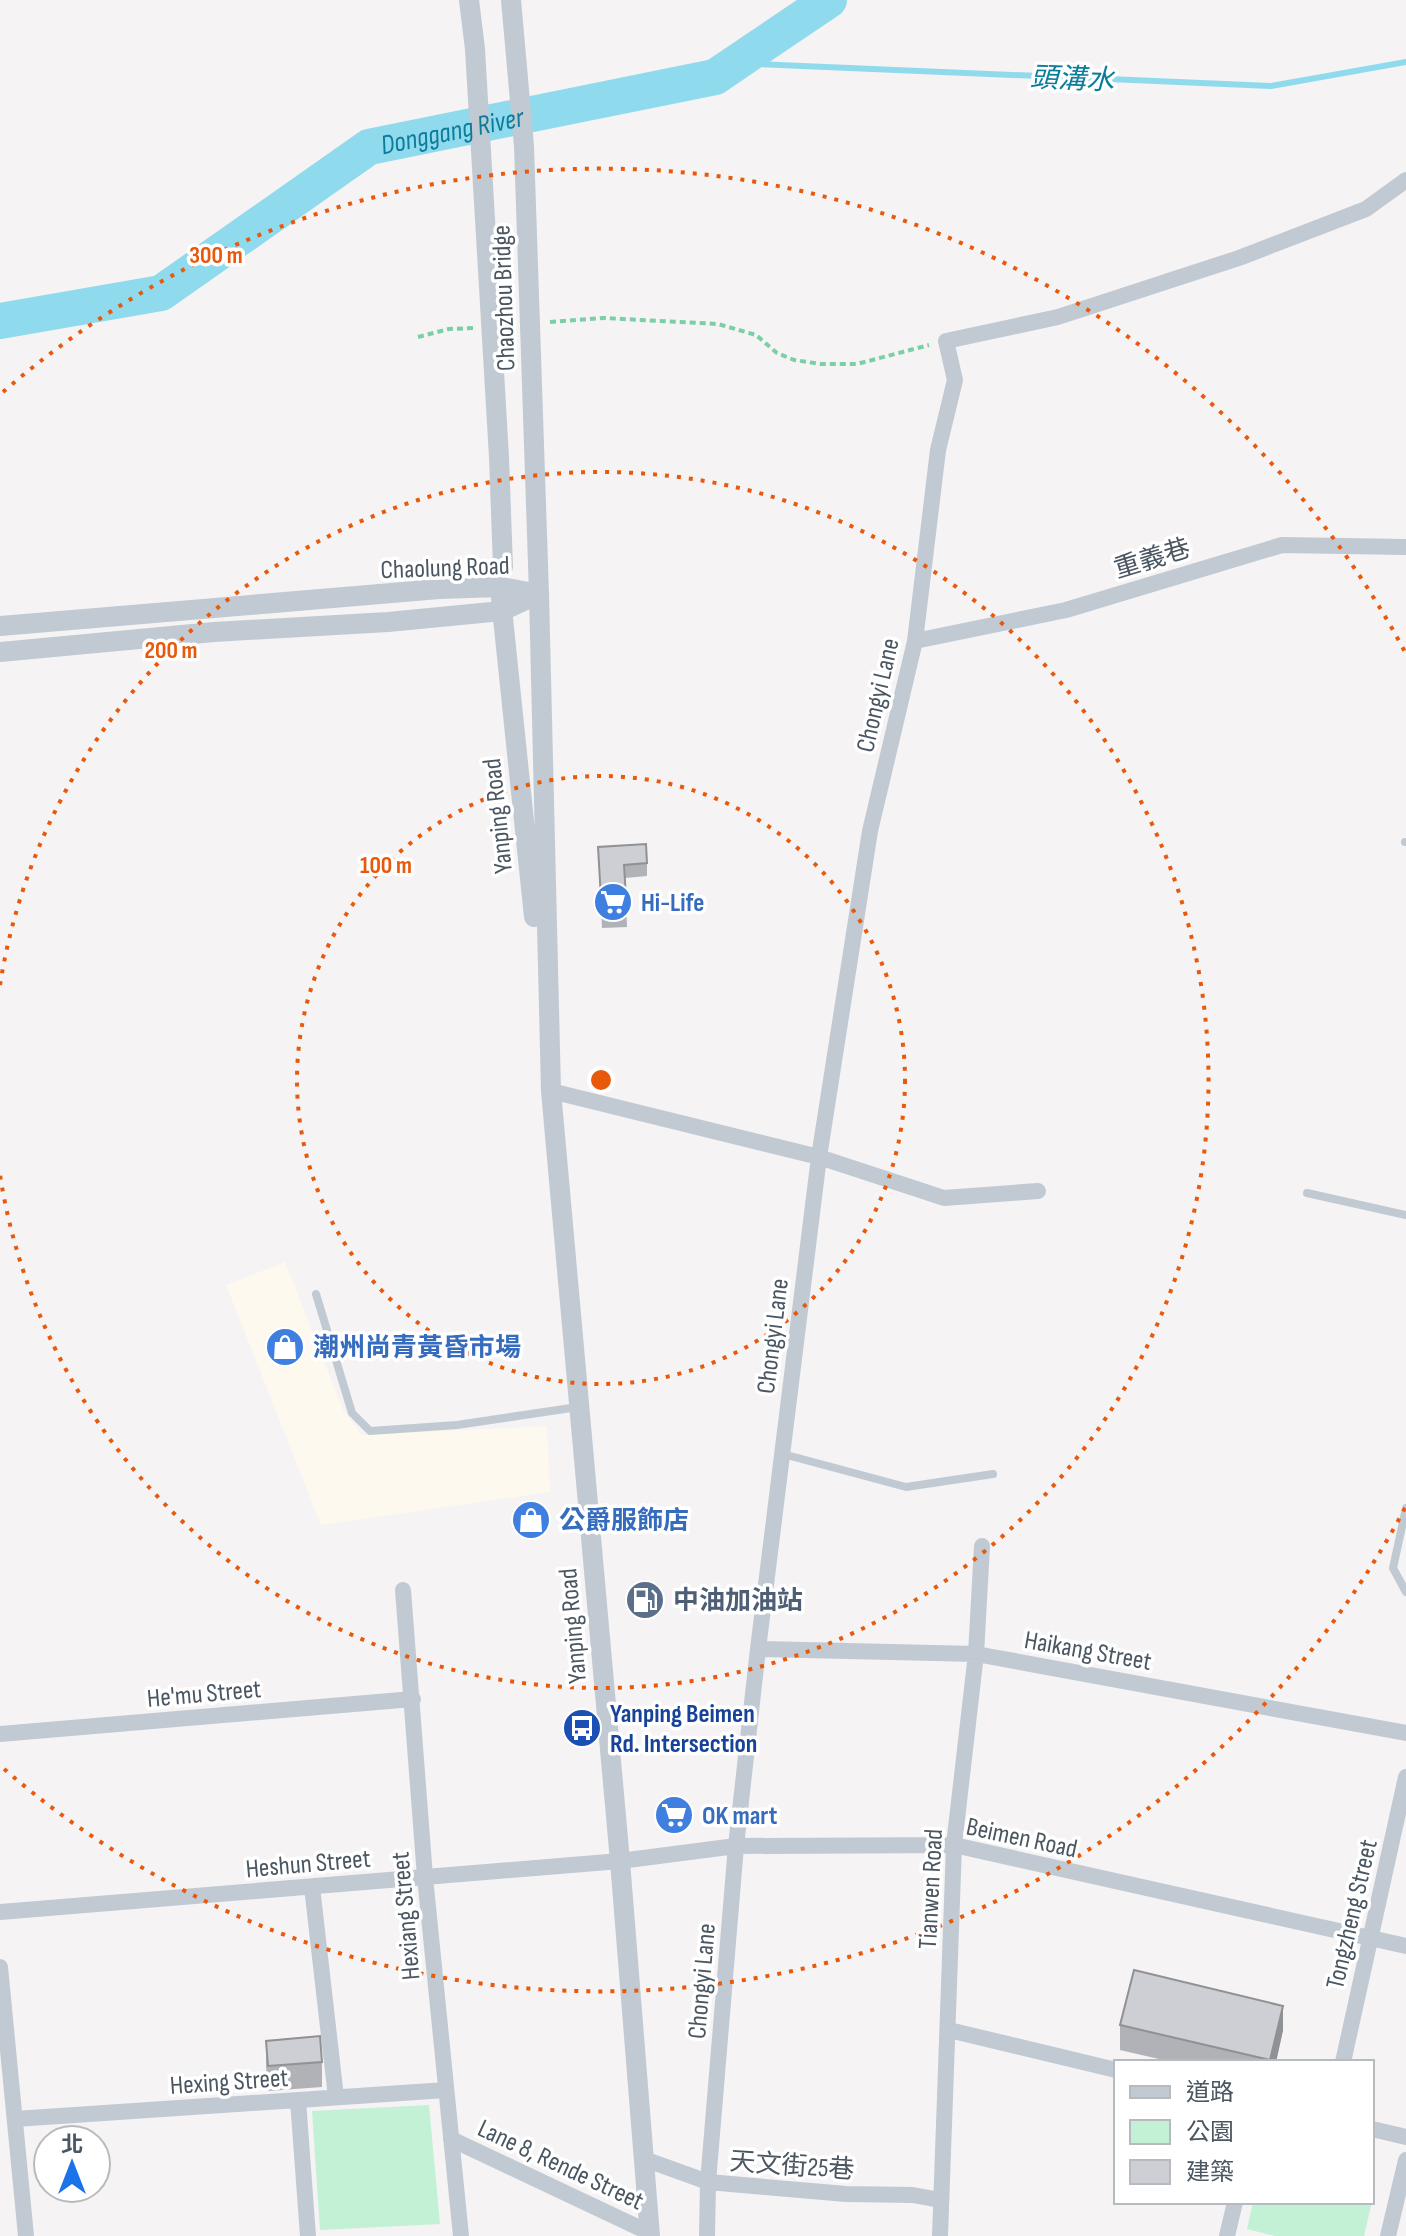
<svg xmlns="http://www.w3.org/2000/svg" width="1406" height="2236" font-family="'Sofia Sans Condensed','Noto Sans TC',sans-serif">
<rect width="100%" height="100%" fill="#f5f3f3"/>
<!-- commercial -->
<path fill="#fdf9ef" d="M285,1262L343,1410L362,1435L547,1426L550,1492L321,1525L226,1285Z"/>
<!-- green -->
<path fill="#c3f1d5" d="M429,2105L440,2224L320,2230L312,2111Z
M1253,2202H1372L1364,2236H1275L1247,2229Z"/>
<g fill="none" stroke-linecap="round" stroke-linejoin="round">
<!-- stream -->
<path stroke="#90daee" stroke-width="6" d="M735,63L1271,86L1406,62"/>
<!-- river -->
<path stroke="#90daee" stroke-width="36" id="s1" d="M0,321L161,293L369,147L715,77L829,0"/>
<!-- path -->
<path stroke="#7ad0a6" stroke-width="4" stroke-dasharray="6 4" stroke-linecap="butt" d="M550,322L604,318L718,324L756,335L777,353L794,360L821,364H857L929,345
M418,337L449,329L474,328"/>
<!-- service -->
<path stroke="#c1cad2" stroke-width="8" d="M1405,842H1406
M1307,1193L1406,1215
M316,1294L352,1413L370,1431L457,1425L578,1407
M783,1454L906,1487L993,1474
M1406,1508L1393,1568L1406,1592"/>
<!-- minor -->
<path stroke="#c1cad2" stroke-width="16" d="M915,641L1066,610L1282,545L1406,547
M551,1091L819,1157L944,1198L1038,1191
M403,1590L425,1877L461,2236
M758,1649L976,1654L1406,1733
M0,1734L413,1699
M312,1887L336,2097
M0,1912L620,1861L736,1846L954,1845L1406,1946
M0,1967L26,2236
M949,2030L1116,2070
M1343,2062L1406,1777
M298,2100L308,2236
M15,2119L446,2090
M1372,2129L1406,2137
M451,2139L650,2233
M644,2159L708,2182L846,2194L913,2195L940,2200
M707,2236L708,2182L736,1846L758,1649L819,1157L870,831L915,641L938,450L955,380L946,341L1058,317L1239,258L1366,209L1406,180
M940,2236L954,1845L976,1654L982,1546
M1227,2236L1235,2202
M1388,2236L1406,2160"/>
<!-- tertiary -->
<path stroke="#c1cad2" stroke-width="20" d="M539,594L551,1091L620,1861L650,2236
M501,599L534,917
M0,626L439,589L501,587L539,594
M0,652L214,632L388,622L502,611L539,594"/>
<!-- tertiary-bridge -->
<path stroke="#c1cad2" stroke-width="20" d="M469,0L475,49L499,457L503,567
M511,0L524,146L539,594"/>
</g>
<!-- wall -->
<path fill="#b0b2b7" d="M598,847L647,863V876L625,878L627,927L602,928Z
M1120,2025L1283,2030L1276,2062H1172L1120,2050Z
M266,2041L322,2062V2087L268,2091L266,2066Z"/>
<!-- shaded-wall -->
<path fill="#909195" d="M1283,2006V2030L1276,2062H1270Z"/>
<!-- building -->
<path fill="#cdcfd5" stroke="#909195" stroke-width="2" d="M646,844L647,863L624,865L627,914L602,915L598,847Z
M1134,1970L1283,2006L1270,2060L1120,2025Z
M320,2036L322,2062L268,2066L266,2041Z"/>
<!-- distance rings -->
<g fill="none" stroke="#e8590c" stroke-width="4" stroke-dasharray="4 8">
<circle cx="601" cy="1080" r="304"/>
<path d="M0 985A608 608 0 1 1 0 1175"/>
<path d="M1405 1508A911 911 0 0 1 3 1768M3 392A911 911 0 0 1 1405 652"/>
</g>
<!-- icons -->
<defs>
<g id="supermarket-disc" transform="scale(2)"><circle r="9.5" fill="#3f7fe0" stroke="#fff"/><path d="M-6-5.5h2.5l.6 2H6L4.5 2H-2.5L-4.4-4H-6ZM-1.5 3.2a1.3 1.3 0 1 0 .1 0ZM3 3.2a1.3 1.3 0 1 0 .1 0Z" fill="#fff"/></g>
<g id="shop-disc" transform="scale(2)"><circle r="9.5" fill="#3f7fe0" stroke="#fff"/><path d="M-5-2.5h2.3a2.7 3.5 0 0 1 5.4 0H5L5.5 6h-11ZM-1.5-2.5h3a1.5 2.3 0 0 0-3 0Z" fill="#fff"/></g>
<g id="fuel-disc" transform="scale(2)"><circle r="9.5" fill="#5c6f8a" stroke="#fff"/><path d="M-5.5-6h7V0h2V4h1.3V-2.5L3-4.5l.8-.8L6-3V5H2.5V1h-1V6h-7ZM-4.2-4.7v3.2H.2V-4.7Z" fill="#fff"/></g>
<g id="bus-disc" transform="scale(2)"><circle r="9.5" fill="#1a4fb4" stroke="#fff"/><path d="M-5-6H5V4H4V6H2V4H-2V6H-4V4H-5ZM-3.5-4V0h7V-4ZM-3.5 1.2v1.5H-2V1.2ZM2 1.2v1.5H3.5V1.2Z" fill="#fff"/></g>
</defs>
<g fill-rule="evenodd">
<use href="#supermarket-disc" x="613" y="902"/>
<use href="#shop-disc" x="285" y="1347"/>
<use href="#shop-disc" x="531" y="1520"/>
<use href="#fuel-disc" x="645" y="1600"/>
<use href="#bus-disc" x="582" y="1728"/>
<use href="#supermarket-disc" x="674" y="1815"/>
</g>
<g text-anchor="middle" stroke-width="7" stroke-linejoin="round" paint-order="stroke">
<!-- street labels -->
<g font-size="26" fill="#4a5661" stroke="#fff">
<text transform="translate(503 298) rotate(-92)" y="9">Chaozhou Bridge</text>
<text transform="translate(1152 558) rotate(-17)" y="9">重義巷</text>
<text transform="translate(445 567) rotate(-2)" y="9">Chaolung Road</text>
<text transform="translate(877 695) rotate(-77)" y="9">Chongyi Lane</text>
<text transform="translate(497 816) rotate(-96)" y="9">Yanping Road</text>
<text transform="translate(772 1336) rotate(-83)" y="9">Chongyi Lane</text>
<text transform="translate(572 1626) rotate(-95)" y="9">Yanping Road</text>
<text transform="translate(1088 1650) rotate(10)" y="9">Haikang Street</text>
<text transform="translate(204 1693) rotate(-5)" y="9">He'mu Street</text>
<text transform="translate(1022 1837) rotate(12)" y="9">Beimen Road</text>
<text transform="translate(308 1863) rotate(-5)" y="9">Heshun Street</text>
<text transform="translate(930 1889) rotate(-87)" y="9">Tianwen Road</text>
<text transform="translate(1351 1914) rotate(-77)" y="9">Tongzheng Street</text>
<text transform="translate(405 1916) rotate(-95)" y="9">Hexiang Street</text>
<text transform="translate(701 1981) rotate(-85)" y="9">Chongyi Lane</text>
<text transform="translate(229 2081) rotate(-4)" y="9">Hexing Street</text>
<text transform="translate(561 2164) rotate(25)" y="9">Lane 8, Rende Street</text>
<text transform="translate(792 2165) rotate(4)" y="9">天文街25巷</text>
</g>
<!-- shop labels -->
<g font-size="26" font-weight="bold" fill="#366cbe" stroke="#fff" text-anchor="start">
<text x="641" y="911">Hi-Life</text>
<text x="313" y="1356">潮州尚青黃昏市場</text>
<text x="559" y="1529">公爵服飾店</text>
<text x="702" y="1824">OK mart</text>
</g>
<!-- service labels -->
<g font-size="26" font-weight="bold" fill="#4e5e75" stroke="#fff" text-anchor="start">
<text x="673" y="1609">中油加油站</text>
</g>
<!-- transit labels -->
<g font-size="26" font-weight="bold" fill="#164399" stroke="#fff" text-anchor="start">
<text x="610" y="1722">Yanping Beimen<tspan x="610" dy="30">Rd. Intersection</tspan></text>
</g>
<!-- water labels -->
<g font-size="28" font-style="italic" fill="#0c7c9b" stroke="#fff">
<text transform="translate(1072 78) rotate(2)" y="10">頭溝水</text>
<text dy="10" stroke="none"><textPath href="#s1" startOffset="502">Donggang River</textPath></text>
</g>
</g>
<circle cx="601" cy="1080" r="12" fill="#e8590c" stroke="#fff" stroke-width="4"/>
<g font-size="24" text-anchor="middle" font-weight="bold" fill="#e8590c" stroke="#fff" stroke-width="7" stroke-linejoin="round" paint-order="stroke">
<text x="216" y="263">300 m</text>
<text x="171" y="658">200 m</text>
<text x="386" y="873">100 m</text>
</g>
<!-- legend -->
<rect x="1114" y="2060" width="260" height="144" fill="#ffffff" stroke="#b7bbc0" stroke-width="2"/>
<rect x="1130" y="2086" width="40" height="12" fill="#c1cad2" stroke="#b7bbc0" stroke-width="2"/>
<text x="1186" y="2100" font-size="24" fill="#4a5661">道路</text>
<rect x="1130" y="2120" width="40" height="24" fill="#c3f1d5" stroke="#b7bbc0" stroke-width="2"/>
<text x="1186" y="2140" font-size="24" fill="#4a5661">公園</text>
<rect x="1130" y="2160" width="40" height="24" fill="#cdcfd5" stroke="#b7bbc0" stroke-width="2"/>
<text x="1186" y="2180" font-size="24" fill="#4a5661">建築</text>
<!-- north arrow -->
<g transform="translate(72 2164)"><circle r="38" fill="#ffffff" stroke="#b7bbc0" stroke-width="2"/>
<path d="M0-6L14 30L0 20L-14 30Z" fill="#1a73e8"/>
<text y="-12" font-size="22" font-weight="bold" text-anchor="middle" fill="#4a5661">北</text>
</g>
</svg>
